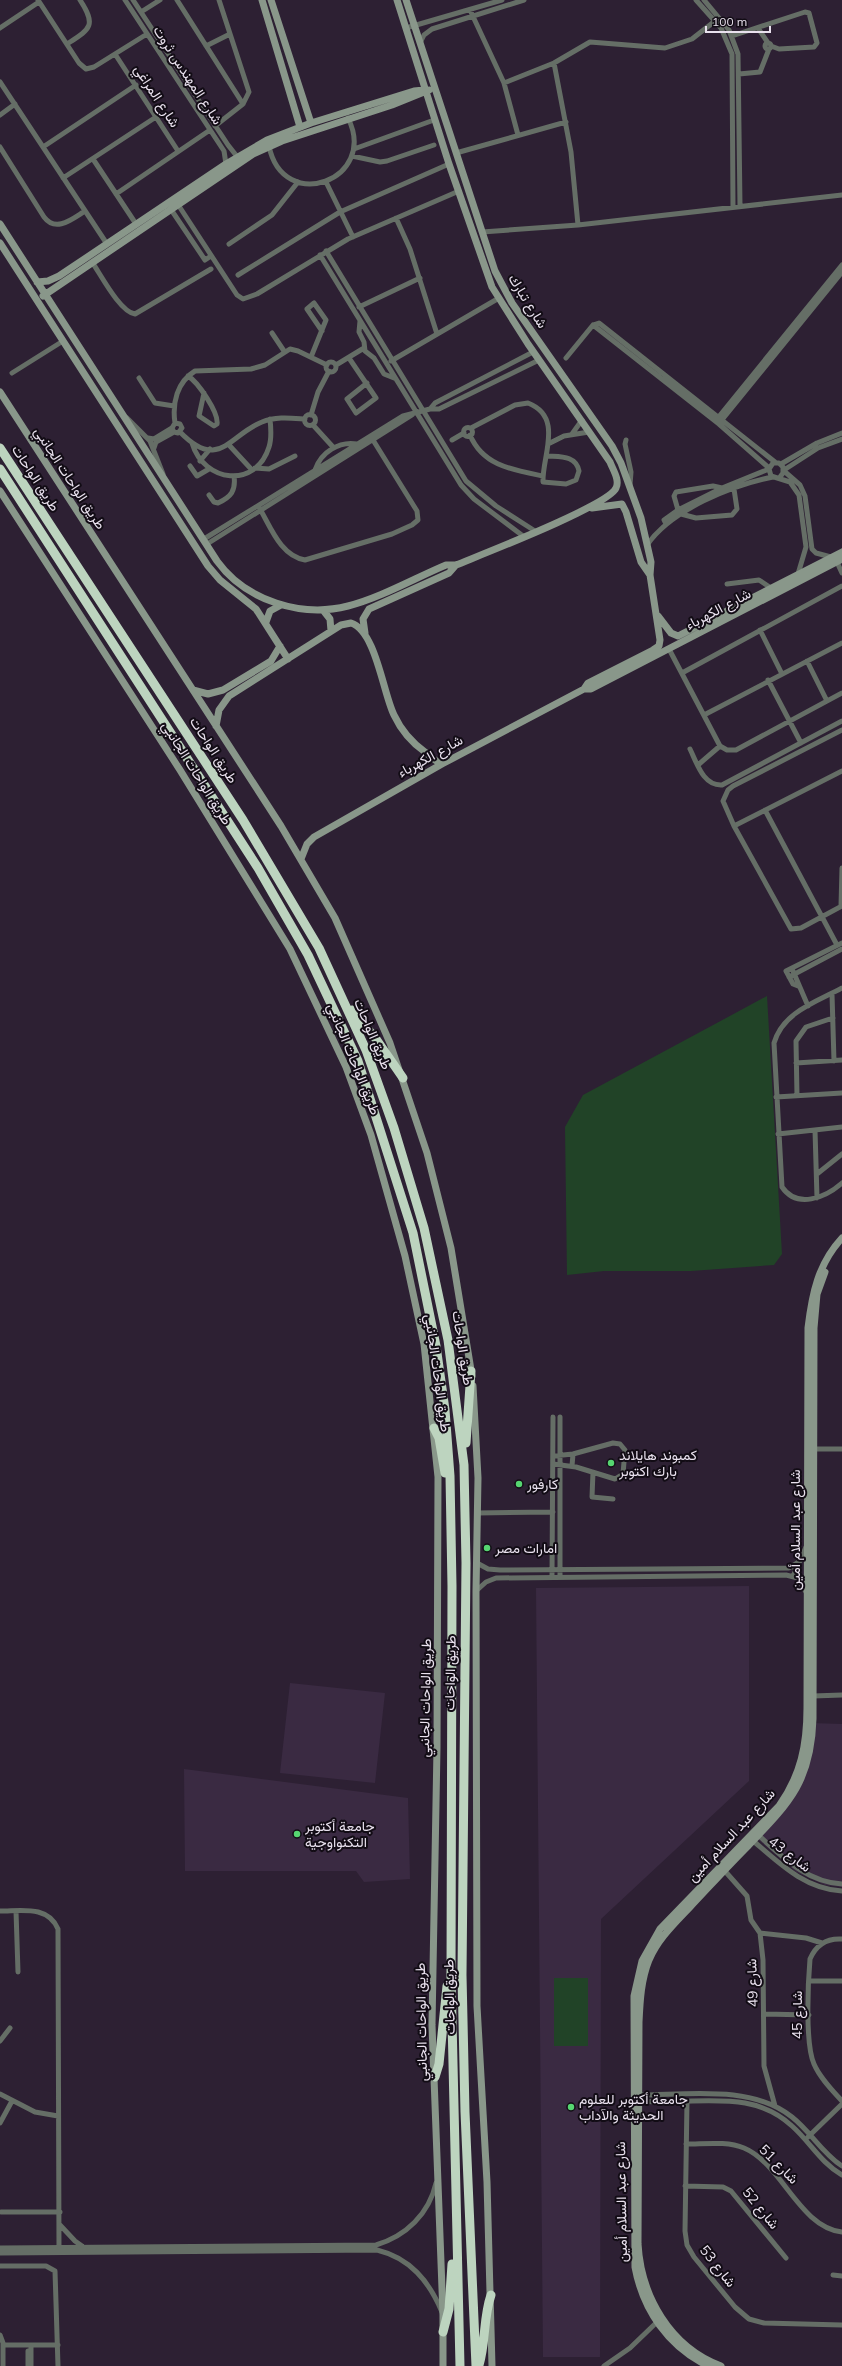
<svg xmlns="http://www.w3.org/2000/svg" width="842" height="2366" font-family="Mulish,Vazirmatn,sans-serif">
<rect width="100%" height="100%" fill="#2d2033"/>
<!-- built -->
<path fill="#3a2a42" d="M749,1586V1781L601,1919L600,2357H543L536,1588Z
M290,1683L385,1693L375,1783L280,1773Z
M809,1723L842,1724V1887L825,1885L796,1872L754,1836L792,1794Z
M184,1769L408,1798L410,1879L364,1882L356,1871H185Z"/>
<!-- green -->
<path fill="#214327" d="M767,996L782,1254L774,1265L691,1271H604L567,1275L565,1127L583,1095Z
M554,1978H588V2046H554Z"/>
<g fill="none" stroke-linecap="round" stroke-linejoin="round">
<!-- street -->
<path stroke="#656e66" stroke-width="5" d="M38,0L79,63L86,69L94,67L147,34
M125,0L224,151L226,164
M133,0L228,145L239,159
M177,0L243,104
M696,0L721,28L732,54L733,207
M704,0L729,30L738,54L740,206
M470,10L504,83L518,135
M141,12L160,0
M0,28L39,2
M406,28L502,0
M758,28L768,43
M732,36L805,12L809,13L817,43L814,47L779,49L771,46
M765 46a3 3 0 1 1 6 0a3 3 0 1 1-6 0Z
M420,43L424,35L432,29L524,0
M67,44C90,29 97,26 80,0
M206,46L230,34
M115,54L178,151
M554,63L571,152L578,225
M739,74L760,72L769,49
M0,82L107,244
M504,83L554,63L590,42L665,48L692,39L715,21
M0,115L15,104
M215,126L243,104L249,92L219,0
M269,146C283,215 379,180 348,118
M0,147L44,217C56,233 72,219 85,211
M43,147L136,85
M354,149L434,120
M456,153L566,122
M352,156L380,162L387,161L434,145
M93,159L136,224
M63,178L156,117
M326,182L353,237
M116,194L210,130
M177,203L237,295L243,299L257,294L348,239L459,191
M170,208L205,260L211,256
M396,218L410,249L437,334
M482,232L578,225L842,195
M229,244L272,215L298,182
M326,251L466,481L496,506L535,531
M320,255L461,485L474,499L523,536
M92,262C101,275 120,312 135,314L211,269
M238,275L340,212L449,164
M359,307L420,278
M360,321L359,332L364,342L365,351L374,358L384,374L394,378
M593,325L719,424L769,468
M272,333L284,351
M533,352L435,403L430,409H439L539,360
M311,357L326,320L314,303L307,309L322,331
M349,358L376,398L356,413L347,399L367,383
M566,358L593,325L599,323L775,462
M391,361L499,298
M326 367a5 5 0 1 1 10 0a5 5 0 1 1-10 0Z
M336,365L364,348
M12,373L63,341
M188,376C198,382 219,413 217,424L214,426L199,416L204,393
M139,378L155,403L174,406
M304.5 420a5.5 5.5 0 1 1 11 0a5.5 5.5 0 1 1-11 0Z
M311,415L318,392L329,371
M127,418L150,441L163,474
M717,419L842,265
M721,421L842,272
M175,423C172,403 177,382 195,371L251,369L265,365L290,349L298,351L327,365
M313,425L333,447
M463.5 432a4.5 4.5 0 1 1 9 0a4.5 4.5 0 1 1-9 0Z
M471,428L515,405L528,403C564,417 542,456 543,482L566,484L576,480L579,471C576,455 560,457 547,456
M180,432C219,472 229,435 262,422C276,416 291,418 305,419
M572,434L582,420
M470,435C483,466 513,470 543,476
M148,438L154,439L172,428L175,423L180,424L182,428L178,433L174,432L172,428
M452,440L464,433
M626,440L625,444L631,472L630,485
M192,443C204,483 256,489 269,447C272,438 271,428 270,419
M550,443L564,436L589,432
M229,445L252,470
M154,448L156,442L174,432
M200,461L210,449
M781,464L817,443L842,433
M190,466L197,476L209,469
M255,468L269,469L295,456
M315,470C321,452 339,441 357,444
M784,470L818,448L842,439
M784,471L800,485L805,496L812,549L816,553L831,557
M780,477L783,473V467L779,463H773L769,469L771,476L790,482L799,495L806,547L798,574
M209,495L214,502L218,503C231,497 236,491 234,476
M260,509C271,528 281,556 305,560L392,534L412,525L418,520L417,511L373,440
M678,510L674,496L676,492L713,486L722,488
M681,514L696,518L732,515L737,509L734,489
M666,524L664,520L678,510L722,488L769,469
M204,539L403,416L430,409
M207,544L412,415
M647,545C671,510 732,485 773,477
M836,560L842,573
M727,584L759,580L771,588
M760,630L782,674
M669,649L720,746L727,750H736L842,693
M807,661L827,701
M682,673L842,586
M768,680L801,743
M704,715L842,643
M842,730L733,786L728,790L723,801L734,826L791,929L801,928L842,906
M690,749C697,763 703,786 722,785L842,721
M698,765L720,746
M765,810L837,945
M734,826L842,771
M841,906L842,868
M793,971L808,1006
M789,977L842,949
M798,986L793,984L786,971L842,943
M842,988C816,1002 783,1012 774,1043L782,1187C797,1209 825,1198 842,1183
M832,994L834,1061
M796,1063L842,1060
M797,1096L796,1041L806,1027L833,1018
M776,1097L842,1093
M815,1130L817,1198
M778,1134L842,1127
M817,1174L842,1154
M560,1417V1577
M813,1449H842
M553,1456L573,1454L613,1443L620,1444L625,1450L623,1474L615,1479L576,1467L553,1464
M572,1466L573,1454
M593,1472L592,1497L613,1499
M477,1513L553,1512
M477,1563L488,1569L500,1570L789,1568L800,1561L806,1547
M793,1576L796,1570L793,1566
M552,1577L553,1417
M476,1591L486,1582L496,1578L786,1575L798,1578L806,1592
M813,1696L842,1695
M757,1834C783,1857 806,1882 842,1884
M751,1839C778,1862 804,1889 842,1891
M724,1870L747,1896L751,1920L760,1933L763,1960L764,2066L775,2106
M0,1911C21,1911 48,1905 58,1929L59,2247
M16,1911L18,1972
M760,1933L806,1938L822,1943
M842,1939C826,1938 816,1945 810,1959C808,1982 805,2044 814,2064C820,2078 832,2090 842,2101
M809,1981H842
M765,2014L809,2015
M0,2041L10,2028
M0,2094L35,2112L58,2116
M637,2095C686,2095 751,2084 792,2117C811,2132 822,2153 842,2166
M687,2101L685,2231L687,2245L694,2257L735,2307L749,2319L764,2323L842,2325
M636,2102C655,2101 673,2102 692,2101C729,2100 763,2099 792,2126C810,2142 821,2163 842,2175
M0,2123L12,2101
M808,2137L842,2104
M686,2144C705,2144 727,2141 744,2148C782,2164 799,2227 842,2232
M685,2186L723,2187L731,2191L786,2258
M1,2212H60
M60,2225L75,2241L82,2246
M0,2248L376,2245C406,2236 429,2214 436,2183
M0,2253L377,2250C410,2258 429,2281 442,2312
M0,2266H46L55,2271L58,2366
M833,2275L842,2276
M0,2335L3,2343V2366
M3,2345H58
M31,2345V2366
M28,2366V2351
M604,2366L630,2348L657,2322"/>
<!-- secondary -->
<path stroke="#89978a" stroke-width="7" d="M262,0L300,127
M271,0L311,123
M0,224L217,561C246,601 302,618 348,606C380,598 415,578 446,565H456C480,555 608,506 616,488C620,480 613,470 610,462L528,344L492,287L449,164L397,0
M0,243L208,566L220,580L256,609L288,659
M37,282L48,281L59,276L226,164L267,140L311,123L414,91L424,90
M43,296L253,154L282,141L392,105L429,90
M0,392L281,826L335,918L390,1043L427,1153L451,1248L472,1376
M0,491L180,770L290,949L346,1067L371,1135L405,1256L424,1344L438,1477L437,1748L432,2025L443,2315V2366
M592,508L622,504L626,512L641,562L650,575
M323,610L330,619L331,631
M658,616L671,633L678,636L842,552
M266,622L270,611L281,605
M365,633L363,619L369,609L449,573L456,565
M584,689H591L842,559
M193,690L208,694L223,690L271,661L280,646
M216,726L219,710L229,696L341,625L351,623C376,631 383,693 394,715C401,730 411,742 425,752C430,756 436,762 442,764
M301,859L307,844L314,837L442,764L584,689L588,683L653,650L659,646L660,640L650,575L651,562L641,518L621,463L612,446L512,303L495,271L406,0
M473,1386L478,1478L476,1591L477,2006L487,2182L492,2366
M708,2366C668,2346 643,2310 635,2267L634,1996L642,1961L660,1929L779,1806C801,1775 807,1745 807,1708L808,1328C812,1294 818,1264 842,1238
M721,2366C670,2347 641,2296 638,2244L639,2022C640,2001 641,1980 649,1960C658,1939 674,1924 690,1907C709,1887 728,1866 748,1846C789,1803 811,1782 813,1719L814,1328L817,1294L825,1272"/>
<!-- highway -->
<path stroke="#bdd4bf" stroke-width="9" d="M0,448L243,820L319,948L366,1050L394,1128L424,1228L448,1340L464,1465L466,1563L462,1975L465,2112L476,2366
M0,469L258,868L308,955L358,1061L413,1233L436,1346L445,1410L450,1476L452,1586L451,1977L460,2366
M352,1010L376,1039L403,1078
M434,1428L439,1438L445,1473
M466,1443L471,1371
M435,2077L439,2064L447,1986
M443,2332L449,2309L452,2264
M479,2365C486,2342 483,2318 491,2295"/>
</g>
<!-- markers -->
<g fill="#56d671" stroke="#120c15" stroke-width="1.5">
<circle cx="611" cy="1463" r="4"/>
<circle cx="519" cy="1484" r="4"/>
<circle cx="487" cy="1548" r="4"/>
<circle cx="297" cy="1834" r="4"/>
<circle cx="571" cy="2107" r="4"/>
</g>
<g text-anchor="middle" stroke-width="4" stroke-linejoin="round" paint-order="stroke">
<!-- street labels -->
<g font-size="14" fill="#e9e1ee" stroke="#120c15">
<text transform="translate(188 75) rotate(57)" y="5">شارع المهندس ثروت</text>
<text transform="translate(157 96) rotate(57)" y="5">شارع المراغي</text>
<text transform="translate(528 301) rotate(58)" y="5">شارع تبارك</text>
<text transform="translate(36 478) rotate(57)" y="5">طريق الواحات</text>
<text transform="translate(70 478) rotate(57)" y="5">طريق الواحات الجانبي</text>
<text transform="translate(718 609) rotate(-28)" y="5">شارع الكهرباء</text>
<text transform="translate(214 750) rotate(57)" y="5">طريق الواحات</text>
<text transform="translate(430 756) rotate(-29)" y="5">شارع الكهرباء</text>
<text transform="translate(197 773) rotate(58)" y="5">طريق الواحات الجانبي</text>
<text transform="translate(373 1034) rotate(67)" y="5">طريق الواحات</text>
<text transform="translate(354 1059) rotate(68)" y="5">طريق الواحات الجانبي</text>
<text transform="translate(463 1348) rotate(81)" y="5">طريق الواحات</text>
<text transform="translate(438 1373) rotate(82)" y="5">طريق الواحات الجانبي</text>
<text transform="translate(795 1530) rotate(-90)" y="5">شارع عبد السلام أمين</text>
<text transform="translate(450 1673) rotate(-89)" y="5">طريق الواحات</text>
<text transform="translate(425 1698) rotate(-89)" y="5">طريق الواحات الجانبي</text>
<text transform="translate(731 1835) rotate(-47)" y="5">شارع عبد السلام أمين</text>
<text transform="translate(790 1854) rotate(37)" y="5">شارع 43</text>
<text transform="translate(752 1983) rotate(-92)" y="5">شارع 49</text>
<text transform="translate(449 1997) rotate(-91)" y="5">طريق الواحات</text>
<text transform="translate(797 2015) rotate(-90)" y="5">شارع 45</text>
<text transform="translate(421 2022) rotate(-91)" y="5">طريق الواحات الجانبي</text>
<text transform="translate(779 2164) rotate(45)" y="5">شارع 51</text>
<text transform="translate(621 2202) rotate(-91)" y="5">شارع عبد السلام أمين</text>
<text transform="translate(761 2208) rotate(51)" y="5">شارع 52</text>
<text transform="translate(718 2266) rotate(52)" y="5">شارع 53</text>
</g>
<!-- poi labels -->
<g font-size="14" fill="#e9e1ee" stroke="#120c15" text-anchor="start">
<text x="619" y="1460">كمبوند هايلاند<tspan x="619" dy="16">بارك اكتوبر</tspan></text>
<text x="527" y="1489">كارفور</text>
<text x="495" y="1553">امارات مصر</text>
<text x="305" y="1831">جامعة أكتوبر<tspan x="305" dy="16">التكنواوجية</tspan></text>
<text x="579" y="2104">جامعة أكتوبر للعلوم<tspan x="579" dy="16">الحديثة والآداب</tspan></text>
</g>
</g>
<!-- scale -->
<path d="M706 26v6h64v-6" fill="none" stroke="#e9e1ee" stroke-width="2"/>
<text x="712" y="26" font-size="12" fill="#e9e1ee" stroke="#120c15" stroke-width="3" paint-order="stroke">100 m</text>
</svg>
